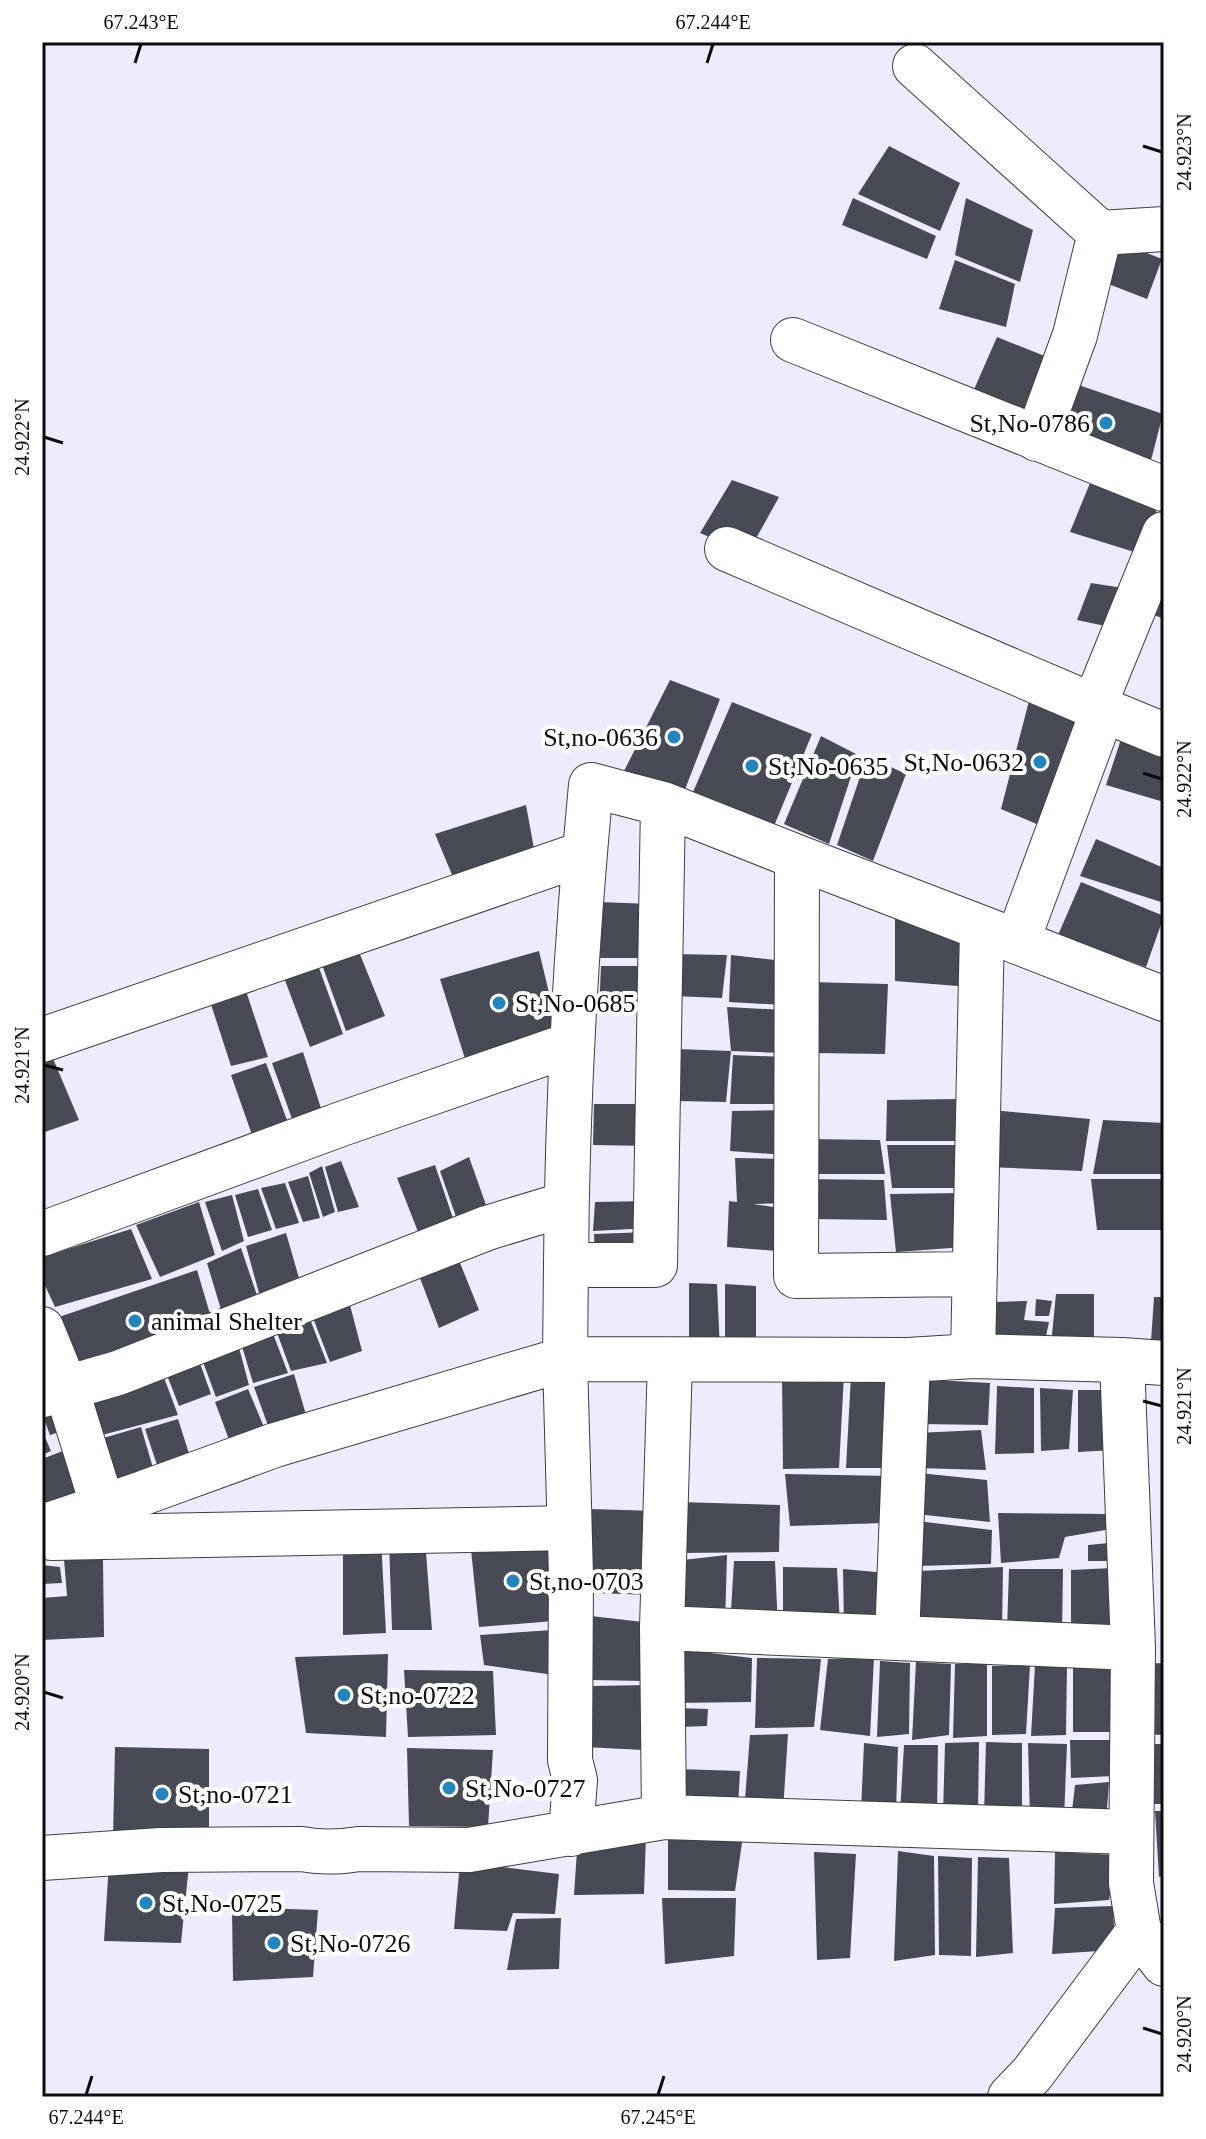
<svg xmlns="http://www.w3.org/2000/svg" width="1206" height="2139" font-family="Georgia,serif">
<rect width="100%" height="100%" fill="#efebff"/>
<!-- building -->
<path fill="#484b55" d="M889,146L960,183L940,231L858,194Z
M853,198L936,236L927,259L842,225Z
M966,198L1033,230L1020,282L955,255Z
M1114,240L1162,259L1147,299L1093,278Z
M955,260L1015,284L1006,327L939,309Z
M997,337L1057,361L1034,418L972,394Z
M1067,381L1163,414L1149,468L1048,431Z
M1092,478L1158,505L1144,555L1070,532Z
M732,480L779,497L748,553L700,533Z
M1164,565V619L1147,612Z
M1091,583L1123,588L1105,626L1077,620Z
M670,680L720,699L684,792L622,775Z
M1030,697L1081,716L1046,828L1001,809Z
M732,702L812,734L774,826L690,799Z
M821,736L858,755L829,844L784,824Z
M1122,736L1164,748V802L1106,785Z
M867,756L906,774L873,861L837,845Z
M526,805L537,865L458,889L435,834Z
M1096,839L1164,868V903L1080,876Z
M1081,882L1164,916L1146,967L1058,935Z
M598,902L652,904L650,958H597Z
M895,918L964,937L970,987L895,981Z
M357,947L385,1016L346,1031L321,962Z
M539,951L557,1026L466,1062L440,979Z
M672,954L727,955L722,998L673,996Z
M731,955L784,961V1005L729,1002Z
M318,965L343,1034L310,1047L283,975Z
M601,966H653L654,1012L599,1011Z
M243,982L268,1057L231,1066L207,992Z
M809,982L888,984L885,1054L811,1053Z
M727,1007L785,1010L783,1053L731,1051Z
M46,1042L79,1120L42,1133V1044Z
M677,1049L731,1051L726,1102L675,1101Z
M303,1052L325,1121L296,1130L272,1063Z
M733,1055L785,1057V1104H730Z
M266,1063L291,1131L257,1149L231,1075Z
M958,1099L962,1141H886L887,1100Z
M594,1104H648L649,1146L593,1145Z
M785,1110L784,1155L730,1151L732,1111Z
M992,1110L1090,1119L1082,1171L989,1167Z
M1103,1120L1164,1123V1174H1093Z
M807,1139L880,1140L885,1174H804Z
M887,1145H962V1188H892Z
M469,1157L491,1219L461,1231L440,1171Z
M735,1158L785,1159L788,1203L753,1204L786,1209L788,1252L727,1247L729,1201L737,1202Z
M341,1161L359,1207L338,1212L325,1167Z
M435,1165L458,1233L424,1247L397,1178Z
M322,1166L335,1212L323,1217L309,1173Z
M308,1176L320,1218L303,1222L288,1182Z
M802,1179L884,1180L887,1220L809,1219Z
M1091,1179H1164V1230H1097Z
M285,1183L299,1223L276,1229L261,1188Z
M258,1189L272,1230L248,1237L235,1195Z
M962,1193L965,1247L896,1252L890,1194Z
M232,1195L244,1241L222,1251L205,1202Z
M650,1201V1228L593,1231L595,1202Z
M199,1202L215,1255L160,1277L136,1225Z
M131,1229L152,1279L55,1307L42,1279V1257Z
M648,1232L649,1257L595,1260L594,1234Z
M286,1233L303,1292L264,1311L246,1246Z
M241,1248L262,1310L225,1323L207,1263Z
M454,1248L479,1310L439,1328L415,1265Z
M197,1270L213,1324L78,1377L56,1318Z
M689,1283L717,1284L720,1351L689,1350Z
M725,1284L756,1286V1353L725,1351Z
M1056,1294H1094V1345H1051Z
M1154,1297H1164V1342L1151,1341Z
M1036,1299L1052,1301L1049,1316H1035Z
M1027,1301L1024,1320L1049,1322L1044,1346L995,1345L994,1302Z
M350,1305L362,1351L330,1362L313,1318Z
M310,1319L327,1363L291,1371L276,1330Z
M272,1331L288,1373L253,1383L241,1343Z
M238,1344L249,1385L216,1397L200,1354Z
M197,1355L211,1394L179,1406L163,1365Z
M160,1367L178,1415L102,1435L88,1393Z
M294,1374L307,1418L270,1431L254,1387Z
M844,1375L839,1468L783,1469L782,1376Z
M851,1375L900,1378L888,1468H846Z
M915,1379L990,1383L988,1425L920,1424Z
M997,1386L1034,1388V1453L995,1454Z
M1040,1388L1073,1390L1069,1449L1041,1451Z
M248,1389L266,1432L231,1445L215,1402Z
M1078,1390H1116L1115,1450L1078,1452Z
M54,1403L66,1430L50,1435L42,1414Z
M178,1419L192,1463L160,1474L145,1429Z
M141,1427L156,1478L119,1491L100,1439Z
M42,1430L51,1451L42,1455Z
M981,1430L986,1470L917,1468L916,1433Z
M68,1449L90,1503L42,1521V1459Z
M919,1473L987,1480L990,1522L916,1514Z
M785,1474L890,1476L885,1523L790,1526Z
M679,1502L780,1505L779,1552L676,1553Z
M591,1509L657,1511L655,1595L591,1593Z
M998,1513L1113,1514L1111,1529L1065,1537L1059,1558L1001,1563Z
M917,1521L992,1530L991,1564L917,1566Z
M550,1531L554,1621L479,1627L470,1540Z
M381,1539L386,1633L343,1635V1541Z
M425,1540L432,1630H392L389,1541Z
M1109,1543L1110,1561H1088V1545Z
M727,1555L725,1625L677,1622L674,1561Z
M64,1559L103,1560L104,1637L42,1640V1598L67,1596Z
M734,1561H775L778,1629L730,1626Z
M42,1565L60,1567L62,1583L42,1584Z
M783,1567L837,1568L840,1626L783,1624Z
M1003,1567L1002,1632L917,1628L919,1571Z
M1112,1568V1633L1071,1632V1570Z
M843,1569L887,1573L886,1627L844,1629Z
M1009,1569H1063L1062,1633L1007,1630Z
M591,1616L643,1622L644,1681L590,1680Z
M552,1630L554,1675L484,1665L480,1635Z
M668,1648L752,1658L751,1702L670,1703Z
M388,1654L386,1737L306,1733L295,1657Z
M757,1658L821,1659L814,1727L755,1728Z
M874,1658L870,1736L820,1730L828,1659Z
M880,1661L910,1663L909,1734L877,1737Z
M916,1662L951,1664L949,1735L912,1740Z
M1164,1663V1735L1141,1734L1139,1664Z
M955,1664H987V1736L953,1738Z
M1030,1665L1026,1734L992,1735V1666Z
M1035,1665H1067L1066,1735L1031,1736Z
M1073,1666L1113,1667L1112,1732H1073Z
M404,1670L493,1671L496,1735L408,1737Z
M650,1685L643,1750L585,1747L593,1686Z
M677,1708L708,1709L707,1726L679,1727Z
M788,1734L783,1811L744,1812L750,1735Z
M1070,1740H1113L1115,1776L1071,1778Z
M979,1742L978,1814L943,1815L945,1743Z
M986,1742L1022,1743V1819L984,1816Z
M864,1743L898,1747L896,1811H861Z
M1028,1743L1067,1744L1064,1819L1030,1818Z
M1141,1744H1164V1804H1147Z
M904,1745H938L937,1813H900Z
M115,1747L209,1749V1845L113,1839Z
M407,1748L493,1750L488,1827L409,1826Z
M679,1769L740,1771L738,1808L673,1810Z
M1109,1782L1106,1822L1071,1820L1075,1785Z
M1155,1811H1164V1876L1159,1877Z
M668,1833L743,1836L735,1891L668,1890Z
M646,1835L644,1894L574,1895L578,1836Z
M898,1851L934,1856L935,1955L894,1961Z
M814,1852L856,1854L850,1958L817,1960Z
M1055,1852L1116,1855L1109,1900L1054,1904Z
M938,1856L972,1858L971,1956L939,1955Z
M978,1857L1009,1858L1013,1953L976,1957Z
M460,1862L559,1874L555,1914L513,1913L507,1931L454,1929Z
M109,1863L189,1865L181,1943L104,1941Z
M662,1898H736L734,1956L665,1964Z
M1113,1906L1115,1950L1052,1954L1055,1908Z
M232,1907L318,1910L313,1977L233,1981Z
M561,1918L559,1969L507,1970L516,1919Z"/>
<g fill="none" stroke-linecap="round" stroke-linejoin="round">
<!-- minor casing -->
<g stroke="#3f3f3f" stroke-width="46">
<path id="minor" d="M915,66L1100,233L1075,335L1037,439
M1100,233L1164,229
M793,340L1164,489
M727,549L1103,710
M1094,706L1164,534
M663,804L655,1265H566L565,1359L908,1360L973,1356
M1017,942L1103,710L1164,735
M42,1040L585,853
M42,1234L344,1123L572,1044
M566,1265C567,1105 576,944 591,785L663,804L797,857
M975,1274L796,1276L797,857L982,928
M42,1329L66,1388L103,1507
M1122,1360L973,1356L982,928L1164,999
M1164,1363L1122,1360L1133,1648L1131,1883L1139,1931L1164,1964
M42,1395L118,1373L487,1228L566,1204
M42,1527L143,1493L275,1445L565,1359L571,1576L570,1760L575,1780L571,1834
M52,1538L569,1528
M662,1628L670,1360
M897,1638L908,1360
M664,1817L1130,1832
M42,1858L161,1850L302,1849C321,1853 340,1852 359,1849L469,1850L664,1817L662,1628L1133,1648
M1010,2097L1032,2074L1139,1931"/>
</g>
<!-- minor -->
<use href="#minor" stroke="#fff" stroke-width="44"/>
</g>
<!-- ticks -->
<path fill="none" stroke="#0c0c0c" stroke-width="3" d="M135,63L141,44M707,63L713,44M1143,146L1162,152M44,437L63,443M1143,773L1162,779M44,1065L63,1070M1143,1401L1162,1406M44,1692L63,1698M1143,2028L1162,2034M86,2095L92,2076M658,2095L664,2076"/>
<!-- markers -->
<g fill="#2285bd" stroke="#fff" stroke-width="3">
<circle cx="1106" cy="423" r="8"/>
<circle cx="674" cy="737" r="8"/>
<circle cx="1040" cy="762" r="8"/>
<circle cx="752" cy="766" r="8"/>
<circle cx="499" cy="1003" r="8"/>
<circle cx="135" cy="1321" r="8"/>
<circle cx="513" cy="1581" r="8"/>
<circle cx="344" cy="1695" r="8"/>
<circle cx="449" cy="1788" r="8"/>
<circle cx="162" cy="1794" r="8"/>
<circle cx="146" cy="1903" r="8"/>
<circle cx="274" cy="1943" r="8"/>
</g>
<g text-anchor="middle" stroke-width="8" stroke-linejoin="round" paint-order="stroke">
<!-- poi labels -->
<g font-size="26" fill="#0c0c0c" stroke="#fff" text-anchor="start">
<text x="1090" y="432" text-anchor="end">St,No-0786</text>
<text x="658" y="746" text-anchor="end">St,no-0636</text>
<text x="1024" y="771" text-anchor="end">St,No-0632</text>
<text x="768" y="775">St,No-0635</text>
<text x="515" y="1012">St,No-0685</text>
<text x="151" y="1330">animal Shelter</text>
<text x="529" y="1590">St,no-0703</text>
<text x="360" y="1704">St,no-0722</text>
<text x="465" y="1797">St,No-0727</text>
<text x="178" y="1803">St,no-0721</text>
<text x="162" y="1912">St,No-0725</text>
<text x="290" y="1952">St,No-0726</text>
</g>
</g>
<!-- border -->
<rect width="1206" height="2139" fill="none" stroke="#ffffff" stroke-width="88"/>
<rect x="44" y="44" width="1118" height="2051" fill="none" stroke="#0c0c0c" stroke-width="3"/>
<g font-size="20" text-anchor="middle" fill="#0c0c0c">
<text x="141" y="29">67.243°E</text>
<text x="713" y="29">67.244°E</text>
<text transform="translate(1184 152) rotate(-90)" y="7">24.923°N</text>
<text transform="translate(22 437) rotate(-90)" y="7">24.922°N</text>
<text transform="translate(1184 779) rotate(-90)" y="7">24.922°N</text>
<text transform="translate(22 1065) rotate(-90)" y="7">24.921°N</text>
<text transform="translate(1184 1406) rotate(-90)" y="7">24.921°N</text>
<text transform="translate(22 1692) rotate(-90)" y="7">24.920°N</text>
<text transform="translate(1184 2034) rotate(-90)" y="7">24.920°N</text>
<text x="86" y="2124">67.244°E</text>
<text x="658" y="2124">67.245°E</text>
</g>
</svg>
